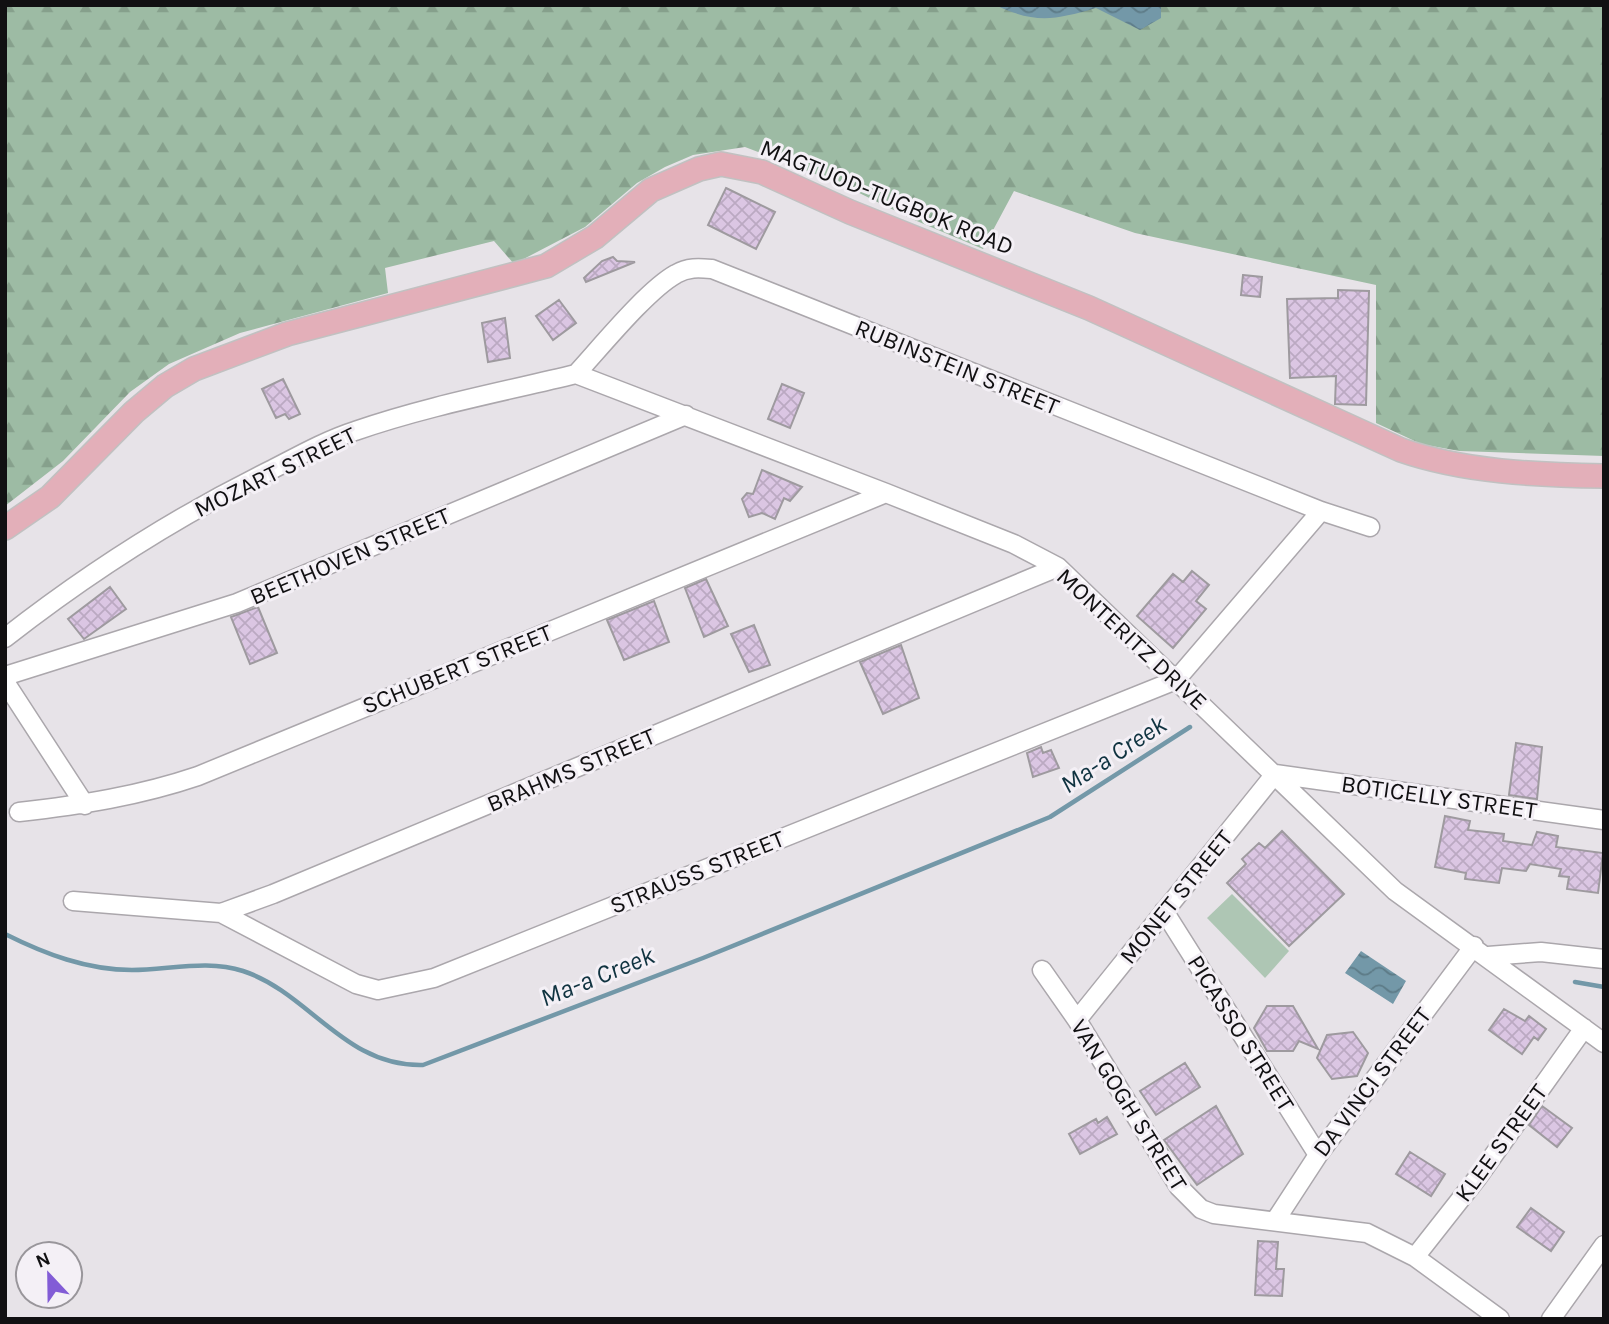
<svg xmlns="http://www.w3.org/2000/svg" width="1609" height="1324" font-family="Karla,sans-serif">
<defs>
<pattern id="forest-firs" width="22" height="20" patternUnits="userSpaceOnUse" patternTransform="scale(1.75)"><rect width="22" height="20" fill="#9dbba4"/><path d="M5 1l3.5 6h-7zM16 11l3.5 6h-7z" fill="#86a08c"/></pattern>
<pattern id="water-waves" width="16" height="10" patternUnits="userSpaceOnUse" patternTransform="scale(1.75)"><rect width="16" height="10" fill="#7398a8"/><path d="M0 5q4-4 8 0t8 0" fill="none" stroke="#5d7b87"/></pattern>
<pattern id="building-cross-hatch" width="8" height="8" patternUnits="userSpaceOnUse" patternTransform="scale(1.75)"><rect width="8" height="8" fill="#dbc6e3"/><path d="M0 0l8 8M0 8l8-8" fill="none" stroke="#bba9c2"/></pattern>
</defs>
<rect width="100%" height="100%" fill="#e7e3e8"/>
<!-- forest -->
<path fill="url(#forest-firs)" d="M5,5H1604V456L1459,451L1421,444L1376,423V285L1135,233L1014,191L983,249L912,219L841,184L745,147L693,155L665,167L637,183L585,227L514,264L494,241L385,268L388,293L240,333L169,364L130,392L63,461L5,506Z"/>
<!-- pitch -->
<path fill="#aec6b4" d="M1232,894L1289,951L1265,978L1207,918Z"/>
<!-- water -->
<path fill="url(#water-waves)" d="M995,5H1161V18L1140,30L1096,8C1054,20 1036,24 995,5Z
M1361,951L1406,981L1393,1004L1345,973Z"/>
<g fill="none" stroke-linecap="round" stroke-linejoin="round">
<!-- stream -->
<path stroke="#7398a8" stroke-width="4.5" d="M5,934C45,954 87,970 132,970C168,970 208,959 243,971C310,993 344,1067 423,1065L703,958L1050,817L1190,727
M1575,982L1604,987"/>
</g>
<!-- building -->
<path fill="url(#building-cross-hatch)" stroke="#9e9a9f" stroke-width="2" d="M726,188L775,212L756,249L708,225Z
M613,257L617,261L635,262L586,282L584,278L602,261Z
M1243,275L1262,277L1260,297L1241,295Z
M1338,290L1369,291L1366,405L1335,404L1336,376L1290,378L1287,299L1338,298Z
M559,300L576,323L553,340L536,316Z
M505,318L510,358L488,362L482,323Z
M283,379L300,414L289,419L285,414L276,418L262,389Z
M782,384L804,393L790,428L768,419Z
M762,470L802,487L790,501L784,498L775,519L762,513L749,517L742,499L747,493L753,494Z
M1192,571L1209,585L1196,601L1206,609L1173,648L1137,616L1173,574L1183,582Z
M706,579L728,626L704,637L685,588Z
M110,587L126,609L84,639L68,619Z
M654,601L669,642L624,660L607,620Z
M258,607L277,653L250,664L231,617Z
M754,625L770,665L749,672L731,634Z
M901,645L919,698L883,714L860,662Z
M1516,743L1542,747L1537,799L1509,795Z
M1041,747L1043,753L1051,750L1059,768L1033,777L1027,753Z
M1445,816L1470,821L1468,830L1504,834L1503,841L1532,845L1537,832L1558,836L1556,847L1603,853L1598,893L1567,889L1569,877L1559,876L1561,869L1530,864L1526,871L1502,868L1499,883L1465,879L1466,873L1435,867Z
M1282,831L1344,894L1289,946L1227,883L1246,864L1242,859L1259,843L1265,848Z
M1267,1006H1293L1318,1049L1299,1041L1293,1051H1267L1254,1028Z
M1504,1009L1525,1021L1529,1016L1546,1029L1538,1040L1534,1037L1522,1054L1489,1030Z
M1353,1032L1368,1053L1357,1076L1332,1079L1317,1058L1327,1035Z
M1185,1063L1200,1087L1156,1115L1140,1091Z
M1216,1106L1243,1154L1197,1185L1164,1140Z
M1542,1106L1572,1128L1557,1147L1529,1125Z
M1107,1117L1117,1134L1080,1154L1069,1134L1096,1119L1098,1123Z
M1410,1152L1445,1174L1431,1196L1396,1174Z
M1531,1208L1564,1232L1551,1251L1517,1227Z
M1258,1241L1278,1242L1276,1269H1284L1282,1296L1255,1295Z"/>
<g fill="none" stroke-linecap="round" stroke-linejoin="round">
<!-- minor casing -->
<g stroke="#aba7ac" stroke-width="21">
<path id="minor" d="M576,374L886,493L1014,544L1058,567L1395,891L1604,1043
M576,374C600,348 647,290 676,274C688,267 699,268 712,269L1321,511L1370,527
M5,638C88,573 179,515 273,469C300,455 327,440 355,431C427,406 502,392 576,374
M5,676L237,603L686,415
M5,682L85,805
M19,812C81,805 139,796 198,776L886,493
M73,901L221,913L273,894L1058,567
M1164,911L1318,1155
M221,913L356,984L378,990L434,978L1176,680L1321,511
M1488,956L1541,952L1604,959
M1042,970L1077,1020L1179,1187L1201,1209L1214,1214L1367,1233L1415,1257L1500,1319
M1077,1020L1275,774L1604,820
M1275,1221L1318,1155L1474,946
M1415,1257L1478,1177L1584,1028
M1551,1319L1604,1245"/>
</g>
<!-- major casing -->
<g stroke="#c1c1c1" stroke-width="26">
<path id="major" d="M5,528L50,497L134,412L165,386L194,369L287,334L546,266L595,237L651,190L699,169L721,164L762,172L850,212L1089,308L1401,450C1464,472 1537,475 1604,476"/>
</g>
<!-- minor -->
<use href="#minor" stroke="#fff" stroke-width="18"/>
<!-- major -->
<use href="#major" stroke="#e3afb9" stroke-width="23"/>
</g>
<g text-anchor="middle" stroke-width="6" stroke-linejoin="round" paint-order="stroke">
<!-- street labels -->
<g font-size="24" fill="#111012" stroke="#f4f0f6">
<text transform="translate(887 197) rotate(22)" y="8">MAGTUOD-TUGBOK ROAD</text>
<text transform="translate(957 367) rotate(22)" y="8">RUBINSTEIN STREET</text>
<text transform="translate(275 472) rotate(-26)" y="8">MOZART STREET</text>
<text transform="translate(350 556) rotate(-23)" y="8">BEETHOVEN STREET</text>
<text transform="translate(1132 639) rotate(43)" y="8">MONTERITZ DRIVE</text>
<text transform="translate(457 669) rotate(-22)" y="8">SCHUBERT STREET</text>
<text transform="translate(571 770) rotate(-23)" y="8">BRAHMS STREET</text>
<text transform="translate(1439 797) rotate(8)" y="8">BOTICELLY STREET</text>
<text transform="translate(697 872) rotate(-22)" y="8">STRAUSS STREET</text>
<text transform="translate(1176 897) rotate(-51)" y="8">MONET STREET</text>
<text transform="translate(1241 1033) rotate(58)" y="8">PICASSO STREET</text>
<text transform="translate(1372 1082) rotate(-53)" y="8">DA VINCI STREET</text>
<text transform="translate(1129 1105) rotate(58)" y="8">VAN GOGH STREET</text>
<text transform="translate(1501 1143) rotate(-54)" y="8">KLEE STREET</text>
</g>
<!-- water labels -->
<g font-size="26" font-style="italic" fill="#103340" stroke="#f4f0f6">
<text transform="translate(1113 754) rotate(-33)" y="9">Ma-a Creek</text>
<text transform="translate(597 976) rotate(-22)" y="9">Ma-a Creek</text>
</g>
</g>
<!-- border -->
<rect width="1609" height="1324" fill="none" stroke="#111012" stroke-width="14"/>
<!-- north arrow -->
<g transform="translate(49 1275) rotate(338)"><circle r="33" fill="#f4f0f6" stroke="#99969b" stroke-width="2"/>
<path d="M0-5L12 26L0 18L-12 26Z" fill="#825cd6"/>
<text y="-10" font-size="19" font-weight="bold" text-anchor="middle" fill="#111012">N</text>
</g>
</svg>
